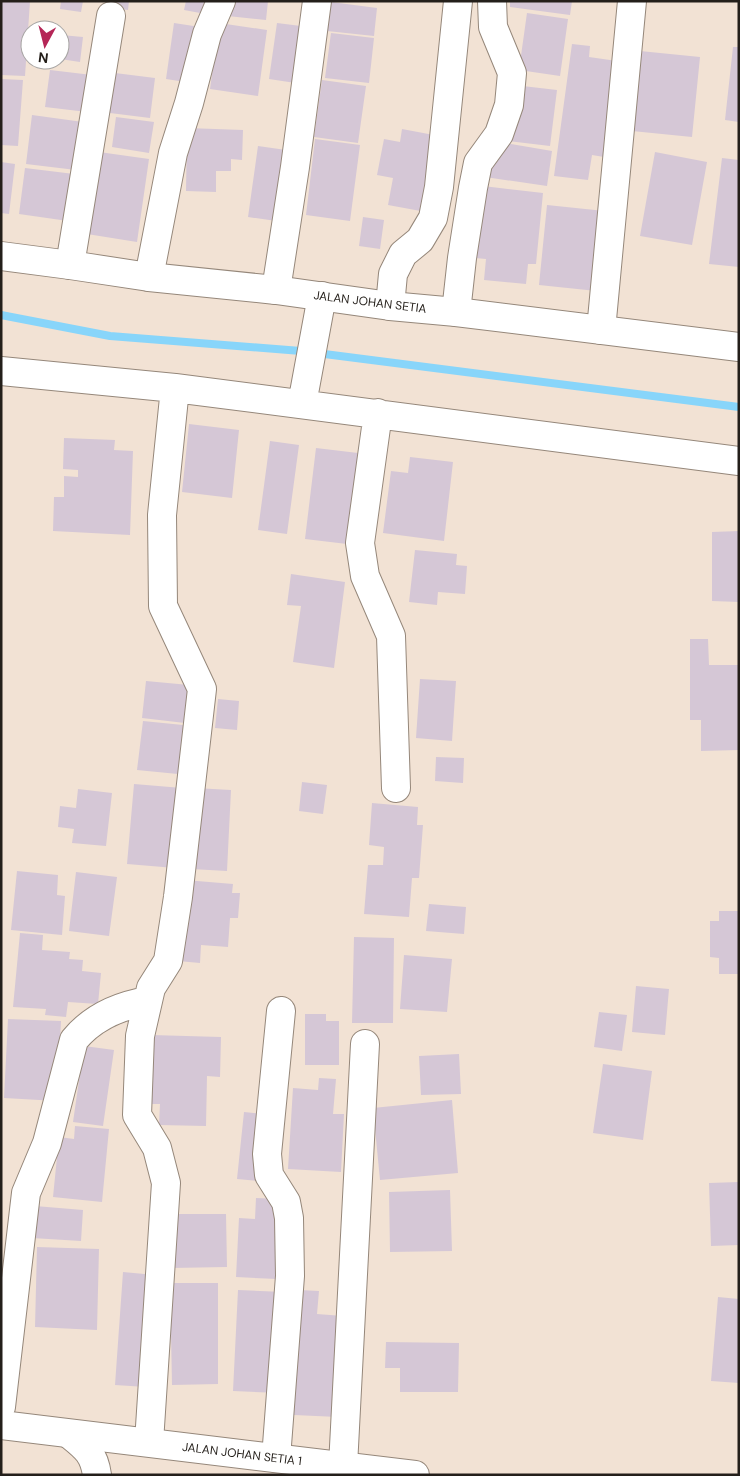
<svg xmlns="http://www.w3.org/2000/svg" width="740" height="1476" font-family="'DM Sans',sans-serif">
<rect width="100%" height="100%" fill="#f2e2d4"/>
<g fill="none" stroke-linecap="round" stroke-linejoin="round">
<!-- stream -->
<path stroke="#88d5fa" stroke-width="8" d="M1,315L110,336L301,351L739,407"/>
</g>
<!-- building -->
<path fill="#d5c7d6" d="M1,1H30L25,76L1,75Z
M61,1H83L81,12L60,9Z
M116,1H129L128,10L115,8Z
M186,1H213L211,15L184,10Z
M220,1H268L266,20L218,15Z
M510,1H572L570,15L510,7Z
M331,2L377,8L374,36L327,31Z
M527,13L568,19L560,76L519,70Z
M174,23L200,27L192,83L166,79Z
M219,23L267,30L258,96L210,89Z
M277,23L309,27L302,84L269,79Z
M331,33L374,38L369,83L325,78Z
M61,35L83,37L80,62L60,59Z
M572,44L590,46L589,57L617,61L604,157L592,155L588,180L554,176Z
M733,47H739V122L725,120Z
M640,51L700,57L692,137L632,131Z
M50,70L92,75L87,112L45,107Z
M107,72L155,78L150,118L102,112Z
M1,79L23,80L18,146L1,145Z
M322,80L366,86L358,143L314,137Z
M514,85L557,90L550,146L507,141Z
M32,115L83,122L76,170L26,164Z
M116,117L154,122L149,153L112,147Z
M187,128L243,130L242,160L231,159V171H216V192L186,191Z
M402,129L439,136L426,212L388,205L393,178L377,175L384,139L400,142Z
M315,139L360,145L350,221L306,215Z
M505,143L552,151L547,186L485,177Z
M258,146L293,151L283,222L248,217Z
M99,152L149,159L137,242L87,234Z
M655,152L707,162L692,245L640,236Z
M722,158L739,160V267L709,264Z
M1,162L15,164L9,214L1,213Z
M25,168L74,174L68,221L19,214Z
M483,186L543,193L536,264H528L526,284L484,280L486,259L475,258Z
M547,205L614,212L606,292L539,285Z
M363,217L384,220L380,249L359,246Z
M189,424L239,430L232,498L182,492Z
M64,438L115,440L114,450L133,451L130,535L53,531L54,497H64V476L78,477V470L63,469Z
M270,441L299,445L287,534L258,530Z
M316,448L358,453L347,544L305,539Z
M410,457L453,462L444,541L383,533L391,471L408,473Z
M739,531V602L712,601V532Z
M415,550L457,554L456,565L467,566L465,594L438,592L437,605L409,602Z
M291,574L345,582L334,668L293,662L301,606L287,605Z
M690,639H708L709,665H739V750L701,751V720H690Z
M420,679L456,681L452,741L416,738Z
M146,681L189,685L185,723L142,718Z
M218,699L239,701L237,730L215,728Z
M143,721L193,726L188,775L137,770Z
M436,757L464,758L463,783L435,781Z
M302,782L327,785L323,814L299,811Z
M134,784L182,788L175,868L127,864Z
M195,788L231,790L227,871L191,869Z
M78,789L112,793L106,846L72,843L74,829L58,827L60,806L76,808Z
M372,803L418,807L417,825H423L419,878H412L409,917L364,914L368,865H383L384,847L369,845Z
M17,871L58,875L57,895L65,896L62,935L11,930Z
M76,872L117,877L109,936L69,931Z
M185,880L233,884L232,893H240L238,918H230L228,947L201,945L200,963L178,961Z
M429,904L466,907L464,934L426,931Z
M719,911H739V974H719V958L710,957V921H719Z
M20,933L43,935L42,950L70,952L69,959L83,960L82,971L101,973L98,1004L68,1002L66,1017L45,1015L46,1009L13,1007Z
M354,937L394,938L393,1023H352Z
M404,955L452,959L447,1012L400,1009Z
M636,986L669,989L665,1035L632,1032Z
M599,1012L627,1015L622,1051L594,1047Z
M305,1014H326V1021H339V1065H305Z
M8,1019L61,1021L57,1101L4,1098Z
M151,1035L221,1037L220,1077L207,1076L206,1126L159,1125L160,1104H149Z
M84,1046L114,1050L103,1126L73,1122Z
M459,1054L461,1094L421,1095L419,1056Z
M603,1064L652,1071L643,1140L593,1133Z
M319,1078L336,1079L333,1114H344L341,1172L288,1169L293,1088L318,1090Z
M452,1100L458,1173L380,1180L373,1108Z
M244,1112L264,1114L258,1181L237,1179Z
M75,1126L109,1129L102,1202L53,1197L59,1137L74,1139Z
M739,1182V1245L711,1246L709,1183Z
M450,1190L452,1251L390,1252L389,1192Z
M256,1198L280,1199L277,1279L236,1277L239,1218L255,1219Z
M35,1206L83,1210L81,1241L32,1238Z
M171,1214H226L227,1267L171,1268Z
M37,1247L99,1249L97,1330L35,1327Z
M123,1272L155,1275L146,1387L115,1385Z
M170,1283H218V1384L172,1385Z
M238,1290L284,1292L280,1393L233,1391Z
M299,1290L319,1291L317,1314L343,1316L338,1417L294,1415Z
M718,1297L739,1299V1383L711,1381Z
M386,1342L459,1343L458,1392H400V1368H385Z"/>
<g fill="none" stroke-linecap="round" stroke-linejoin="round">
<!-- street casing -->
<g stroke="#95877a" stroke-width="30">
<path id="street" d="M70,265L111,16
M149,277L173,153L189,103L207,34L221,1
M276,290L295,167L317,1
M390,306L393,274L403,254L420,240L433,218L439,187L458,1
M456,312L462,258L473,188L478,163L499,134L509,105L512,73L493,27L492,1
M601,330L632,1
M1,371L175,388L739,461
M302,404L322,296
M378,413L360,543L365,576L391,636L396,788
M1,1407L26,1193L47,1143L74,1040C92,1018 119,1006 147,1001
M69,1434C85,1447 94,1453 97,1475
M149,1442L166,1183L157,1148L137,1115L140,1036L151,988L168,961L178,897L202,689L163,606L162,515L175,388
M276,1458L290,1276L289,1218L286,1202L269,1175L267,1154L281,1011
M343,1466L365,1044"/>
</g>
<!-- secondary casing -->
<g stroke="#95877a" stroke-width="30">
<path id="secondary" d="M1,256L70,265L149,277L276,290L390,306L456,312L739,347
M1,1425L415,1475"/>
</g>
<!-- street -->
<use href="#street" stroke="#fff" stroke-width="28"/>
<!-- secondary -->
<use href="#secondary" stroke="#fff" stroke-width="28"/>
</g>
<g text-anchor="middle" stroke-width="4" stroke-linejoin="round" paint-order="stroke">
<!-- street labels -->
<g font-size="12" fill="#241f1a" stroke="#fff">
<text transform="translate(370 302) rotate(7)" y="4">JALAN JOHAN SETIA</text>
<text transform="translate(242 1454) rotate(7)" y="4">JALAN JOHAN SETIA 1</text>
</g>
</g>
<!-- border -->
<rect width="740" height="1476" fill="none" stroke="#241f1a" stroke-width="5"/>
<!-- north arrow -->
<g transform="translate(45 45) rotate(187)"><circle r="24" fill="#ffffff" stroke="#a7a5a3"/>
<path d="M0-4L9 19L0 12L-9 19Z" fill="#b52657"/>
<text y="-8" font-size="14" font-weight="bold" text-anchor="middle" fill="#241f1a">N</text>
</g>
</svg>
